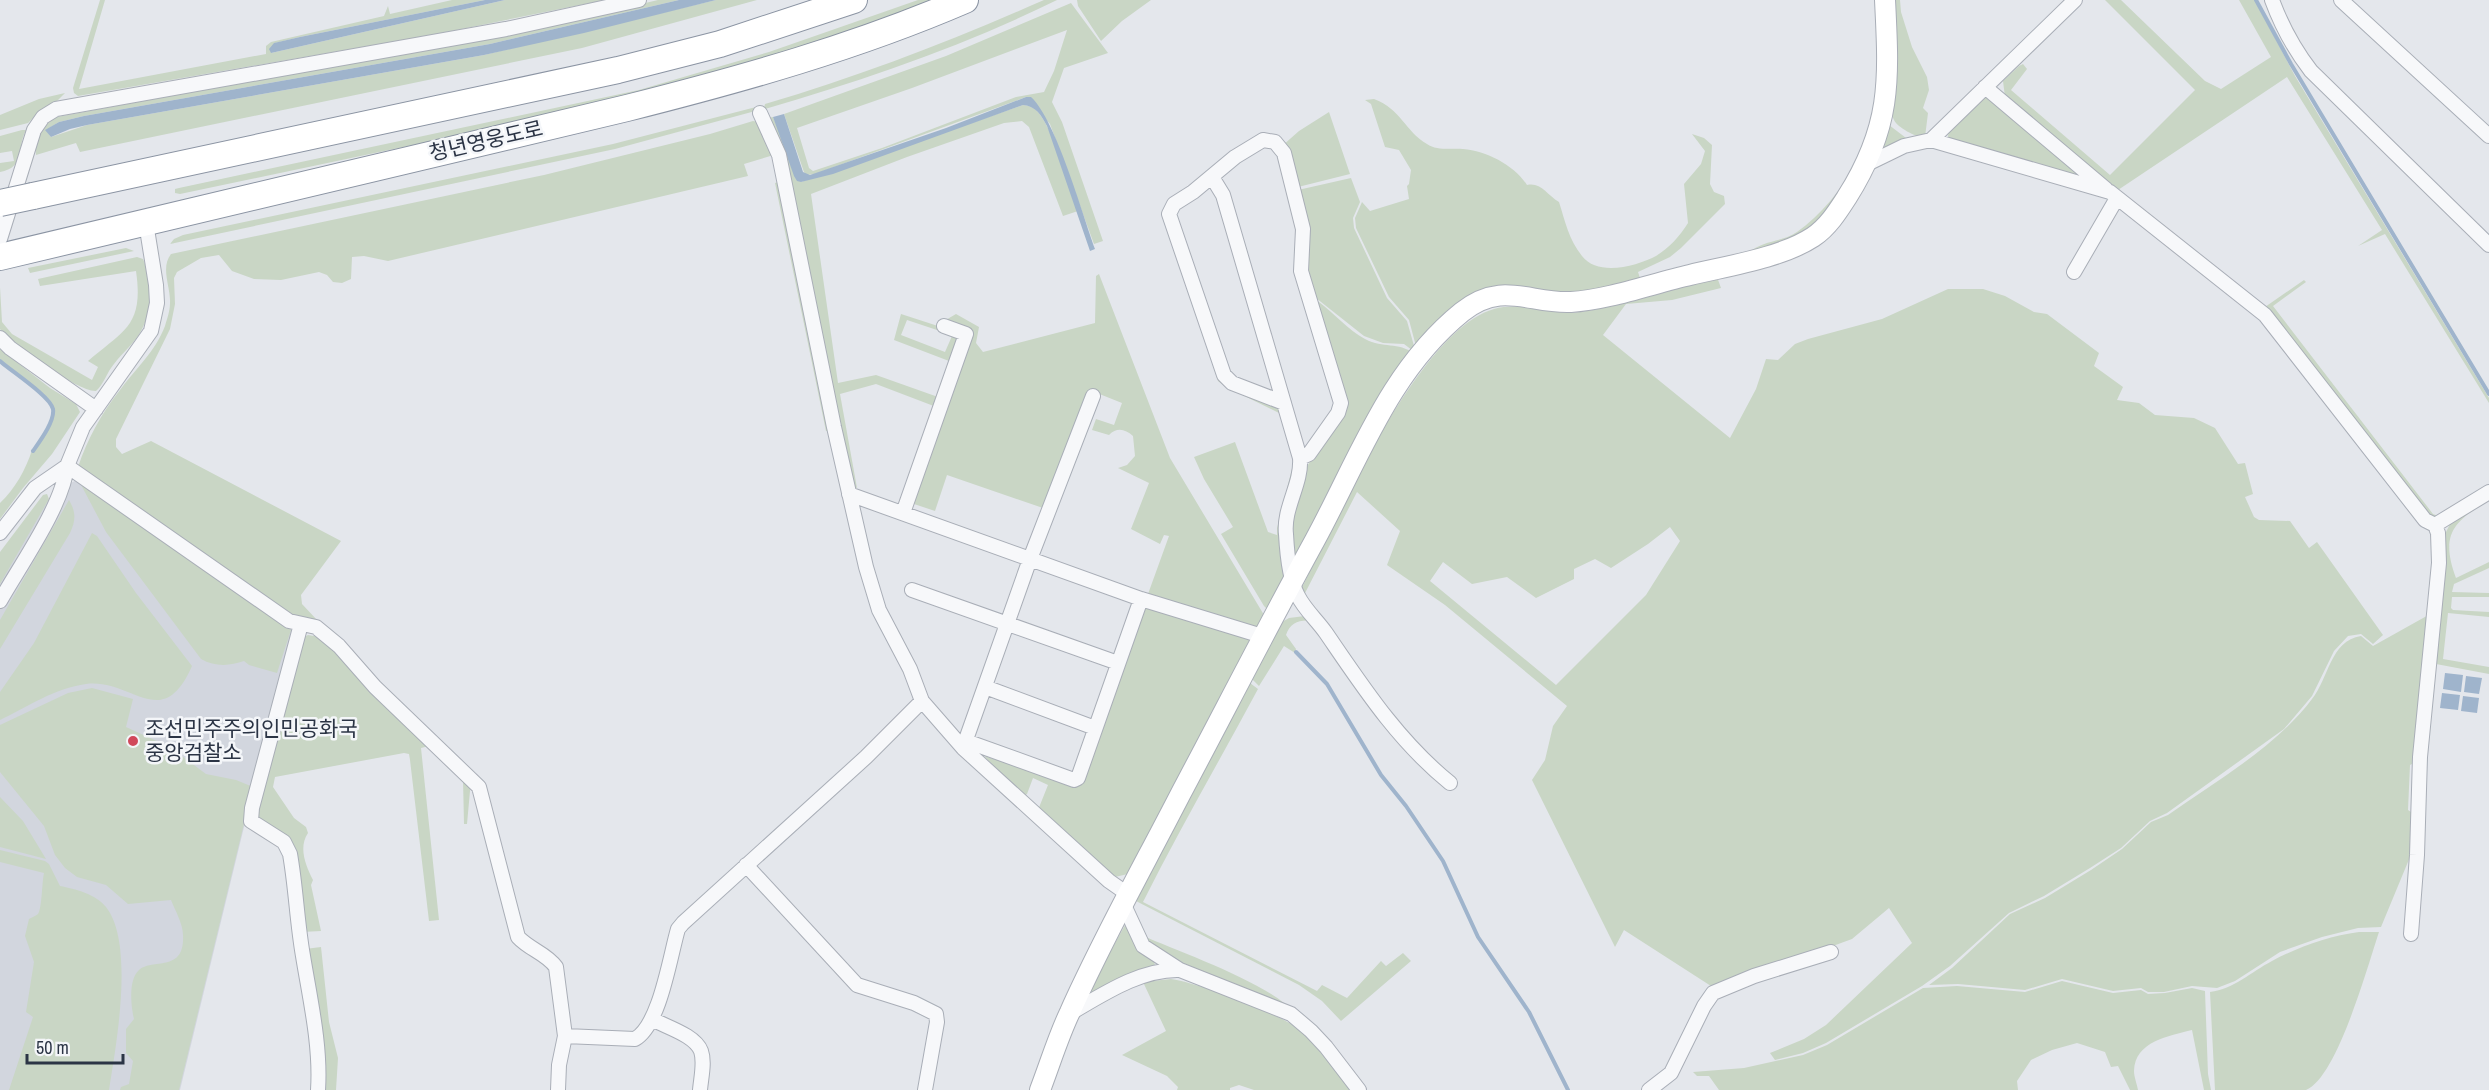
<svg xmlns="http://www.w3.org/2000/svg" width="2489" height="1090" font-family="'Archivo Narrow','Noto Sans KR',sans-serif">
<rect width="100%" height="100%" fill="#e4e7ec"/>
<!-- built -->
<path fill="#d2d6de" d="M79,479L295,631L245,823L180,1090H0V574L54,491Z"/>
<!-- green -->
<path fill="#c9d6c5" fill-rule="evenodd" d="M100,0H105L79,89L266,54V46L271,42L384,16L388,6L390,14L452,0H485L300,37L275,43L271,53L505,0H605L432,35L78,96L74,93L73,88Z
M658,0H679L490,44L84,116L59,122L46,130L51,137L87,125L484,55L716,0H757L582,48L80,152L76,143L36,155C34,137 42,126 57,117L549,26Z
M918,0H935L758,63L498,127L180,194L175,193V189L179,188L639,90L769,52Z
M1044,0H1057C964,46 864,80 765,109L764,108L765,104C861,76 953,40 1044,0Z
M1077,0H1151L1122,21L1101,41L1078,6Z
M1876,0H1880C1882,75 1887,145 1834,206C1824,217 1813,230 1800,237C1784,246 1764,249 1747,254C1764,239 1781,243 1797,232C1846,197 1875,137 1878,78C1879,52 1876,26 1876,0Z
M1892,0H1900L1901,12L1912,47L1927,77L1929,90L1923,108L1928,113L1925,137C1917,138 1898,128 1894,120C1890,113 1894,101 1895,93C1895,62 1893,31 1892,0Z
M2105,0H2121L2205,81L2221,89L2271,57L2239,0H2255L2295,76L2489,398V403L2385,234L2358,246L2382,230L2287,77L2118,190L2005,97L2003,81L2019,66L2023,64L2027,69L2011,90L2110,175L2195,90Z
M1071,3L1108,53L1064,68L1052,102L1062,122L1103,241L1094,244L1050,124L1026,97L815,174L806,175L804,172L784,114L946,56ZM1067,30L1054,71L1044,92L1016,97L882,148L813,171L809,168L797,128L912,88Z
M65,93L55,103L37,114L28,123L0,130V115L39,99Z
M1987,96L2085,181L1947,140L1949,132Z
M1374,99C1401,109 1405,131 1427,144C1437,151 1451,148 1463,149C1487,151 1514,165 1527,185C1541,182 1547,195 1559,202C1565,221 1569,240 1582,256C1598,277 1637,266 1656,256C1669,248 1680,236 1688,223L1684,184L1701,164L1705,151L1692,134L1704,138L1712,145L1710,184L1714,192L1724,196L1725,204L1681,248L1670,257L1638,272L1641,281C1623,285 1590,297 1573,296C1543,295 1510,278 1481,290L1417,350L1409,320L1389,297L1356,228L1355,218L1362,202L1370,211L1409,199L1407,186L1409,184L1411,170L1399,150L1385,147L1371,104L1365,100Z
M1023,105C1028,106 1032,106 1036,110C1053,126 1069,187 1078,211L1063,216L1029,127L1022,121L1004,123L907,157L811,194L838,383L876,375L938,397L949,361L894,340L901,314L941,327L940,331L907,320L901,335L945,352L952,336L961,338L939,408L876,384L840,394L857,488L854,487L768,118L773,117L801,182Z
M756,107L759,110L615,149L170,244L174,239L183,235L613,144Z
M1329,112L1350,174L1298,187L1282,146L1299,131Z
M753,121L758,122L777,154L744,164L748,176L388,261L364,256L352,257L351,279L342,283L333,282L327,275L319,272L281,280L254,279L232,271L219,255L201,258L177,272L174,278L175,304L170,329L116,439V447L122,454L151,441L341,541L301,595L302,604L333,637L284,611L78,467C88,438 101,414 120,390C136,368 155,352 165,326C167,319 170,311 170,303C171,287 160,268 171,254L544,175L710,134Z
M1889,125L1910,141L1880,151Z
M22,130H26C16,149 26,167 0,172V163L14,161L12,151L0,153V136Z
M1351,178L1360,202L1353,218L1354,228L1387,298L1407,321L1416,353L1404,344L1383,343L1364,336L1316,298L1305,271L1298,190Z
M782,181L830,431H826L775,183Z
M126,248L134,251L30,273L28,268Z
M137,257L143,259C153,282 153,310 141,331C134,344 122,353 114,364C107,372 104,384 96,391C78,392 12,344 0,329V287L2,322L12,334L92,380L98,367L88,361C124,330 144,326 136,271L40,286L38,279Z
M1099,274L1170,458L1267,620L1257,626L1250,627L1148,594L1169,536L1164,535L1160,544L1131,529L1149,483L1118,468L1127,465L1135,456L1133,436C1125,429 1117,427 1109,435L1092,430L1096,419L1114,425L1122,403L1092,391L1043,508L947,475L935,511L914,504L973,334L944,321L956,314L979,327L976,343L983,352L1095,323L1096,276Z
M1717,277L1721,288L1672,300L1626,304L1603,335L1730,438L1756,389L1766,359L1778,360L1795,344L1808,339L1882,319L1948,289H1983L2005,296L2034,312L2047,314L2099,353L2094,366L2123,387L2117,400L2139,403L2155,415L2194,418L2215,428L2238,464L2245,463L2253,494L2245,497L2254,517L2259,520L2290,521L2309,548L2317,542L2383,635L2373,644L2361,634L2348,636L2334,651L2312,696L2284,729L2167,813L2150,821L2121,848L2090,868L2044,896L2009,913L1950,966L1922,986L1826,1043L1803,1053L1775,1060L1770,1053L1804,1039L1826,1025L1912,943L1889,908L1852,939L1800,958L1711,986L1624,930L1615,947L1532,780L1545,760L1553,726L1567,706L1445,605L1387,565L1400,531L1357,492L1303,597L1299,594C1333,525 1418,330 1494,309C1523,301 1551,316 1580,312C1624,306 1674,289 1717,277ZM1670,527L1680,541L1646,595L1556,685L1430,581L1443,562L1472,584L1507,577L1536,598L1574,579V569L1595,559L1611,568L1648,544Z
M2304,280L2306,282L2273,306L2433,514L2438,516V519L2428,515L2265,307Z
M1314,300L1319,302C1334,313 1348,330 1365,339C1384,349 1397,341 1415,354L1296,556L1289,534L1303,473L1342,410Z
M1194,308H1197L1223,381L1280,410L1285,417L1295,451L1297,468L1283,530L1288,581L1272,614L1264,606L1221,534L1233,527L1204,479L1194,457L1235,442L1268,532L1277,535V528L1294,461L1281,414L1226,387L1218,381Z
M0,349L50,388L76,404L80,412L52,454L23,488L0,519V503C15,489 26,469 32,450L34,451C41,442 57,420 53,408C50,394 12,370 0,360Z
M79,481L291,630L277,673L249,665L244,661C230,666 215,667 201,659L106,532Z
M47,494L49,499L0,584V552L43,495Z
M2489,496V501C2453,521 2440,535 2456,578L2489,562V568L2454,584L2452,592L2489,593V597H2452L2451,608L2453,610L2489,612V617L2448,613L2443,659L2489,667V674L2436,664L2444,536L2452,520Z
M69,500C76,512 76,520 70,533L0,649V620Z
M92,533L97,536L136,593L192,666C162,734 132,678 86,684C55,688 27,707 0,720V692L34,643Z
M1145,605L1252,638L1132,873L1115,877L1105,874L1038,810L1048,785L1033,778L1027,794L1023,797L984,756L1080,786Z
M2432,613L2416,762L2410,765L2408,810L2414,814L2410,857L2381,927L2358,928L2322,937L2280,952L2235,981L2217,988L2192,986L2164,992H2148L2141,988L2113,991L2062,979L2025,990L1958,984L1929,985L1952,968L2010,914L2045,898L2091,870L2122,849L2151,822L2168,815C2217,780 2275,748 2312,699C2329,678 2330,641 2361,636L2373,646Z
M1305,616L1313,621C1301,619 1290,622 1286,635L1296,649L1295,653L1284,646L1259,686L1252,679L1282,622L1289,618Z
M308,635L320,637L471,780L467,824H464L463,779L429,746L421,748L439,920L429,921L410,760L409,754L404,753L275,777L273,787L294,818L306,827L308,833C298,848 306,866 313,880L311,885L321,931L302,932L290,842L257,818L255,803L304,637Z
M1250,683L1258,689C1220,760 1179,830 1143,902L1317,991L1322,985L1347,998L1381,961L1386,966L1403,953L1411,961L1341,1021L1322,1001L1299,985L1136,901Z
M92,688L133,699L126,727L170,747L206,774L236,780L253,787L179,1090H120L121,1087L129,1084L133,1061L126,1053V1029L134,1019C131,1007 128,980 139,970C153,958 185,973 183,935C183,924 175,910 171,900L128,904L106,885L77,877L65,868L55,855L44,826L0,772V725L68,693Z
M0,797L23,821L46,859L0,847Z
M0,850L45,861L49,864L60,886C75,889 96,894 106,907C135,944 116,1045 109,1090H9L33,1017L26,1012L34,962L25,936L29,919C32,917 36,916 38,914C42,909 42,881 44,873L0,862Z
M1128,920L1154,959L1155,967L1080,1005Z
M2359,932H2379C2368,965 2337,1078 2306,1090H2215L2210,992C2234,989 2251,972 2272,961C2298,947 2329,936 2359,932Z
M1143,936C1178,951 1273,985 1293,1012L1162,955Z
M321,947L329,1022L338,1058L336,1090H322L305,949Z
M1171,979C1203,984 1285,1015 1309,1036C1325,1051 1339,1073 1353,1090H1254L1239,1085L1230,1088V1090H1177L1178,1087L1167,1076L1122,1055L1166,1031L1143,982Z
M2062,981L2113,993L2141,990L2148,994L2165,993L2192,988L2205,991L2208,1074L2211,1090H2204L2192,1030C2169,1036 2135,1041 2134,1071C2134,1077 2137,1084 2138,1090H2130L2118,1066L2111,1067L2105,1052L2077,1043L2052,1050L2031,1060L2017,1081L2018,1090H1719L1709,1076H1697L1693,1072L1744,1068L1803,1055L1827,1045L1923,988L1957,986L2025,992Z"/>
<!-- water -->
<path fill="#9fb4cc" d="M485,0H505L271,53L269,49L274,43L300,37Z
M679,0H716L584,33L484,55L87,125L70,129L51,137L45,130L59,122L84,116L490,44Z
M1026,97H1031C1056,120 1082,213 1095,249L1090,251L1047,126C1041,115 1036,106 1023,105L833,174L801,182L797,181L794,176L773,117L784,114L803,172L810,175L946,128Z
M2445,673L2463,675L2461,692L2443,689Z
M2466,676L2482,678L2479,694L2464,692Z
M2442,693L2460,695L2458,710L2440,708Z
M2463,696L2479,698L2477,713L2461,711Z"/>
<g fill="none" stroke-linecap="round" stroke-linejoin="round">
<!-- stream -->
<path stroke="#9fb4cc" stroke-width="4" d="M2256,0L2291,64L2489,394
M0,361C11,371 50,396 53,409C55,421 40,441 33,451
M1296,652L1327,684L1381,775L1406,806L1443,861L1478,937L1529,1012L1568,1090"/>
<!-- street casing -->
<g stroke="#a9aeb7" stroke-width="16">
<path id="street" d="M2272,0C2282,27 2294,49 2311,71L2489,245
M2341,0L2489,136
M1985,87L2106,189
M760,113L779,155L834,427L866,567L879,610L910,669L922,701L963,748L1109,881L1129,895
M1931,140L2075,0
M1867,164L1904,146L1931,140L2110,192L2265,315L2425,520L2435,525L2438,533L2439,563L2420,757L2417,855L2411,934
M1212,177L1223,195L1300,458C1302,484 1283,508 1286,534C1287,553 1289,579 1298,596C1305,610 1317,620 1326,633C1363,687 1398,741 1450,783
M0,239L34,130L43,117L56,109L506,29L639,0
M2074,272L2117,198
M0,338L10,348L96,409
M1284,403L1232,383L1224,375L1169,214L1174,204L1193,192L1235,157L1263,140L1275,142L1284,153L1303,229L1301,271L1341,403L1338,413L1309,454L1300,458
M849,494L1141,599L1262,636
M903,513L966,334L944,326
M2435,525L2489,492
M0,533L35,488L67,466L83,427L151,331L157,303L156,285L146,223
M912,590L1118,663
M0,601C21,564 63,505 67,466L289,621L316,627L339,646L375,687L479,787L518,937C530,950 546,953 556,967L565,1036L559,1065L558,1090
M301,624L252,808L251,821L284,842L290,854C296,888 297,922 303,956C310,999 321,1046 318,1090
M985,687L1095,728
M966,741L1074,780L1078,778L1141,599
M963,748L1030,559L1093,396
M746,865L857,985L914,1003L936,1014L937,1022L925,1090
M1124,905L1143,946L1180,970L1291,1014L1311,1031L1326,1047L1359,1090
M1069,1014C1102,995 1140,969 1179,970
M652,1019C666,1027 695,1035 701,1051C705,1062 701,1078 700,1090
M565,1036L635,1039C660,1025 670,956 678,929L683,923L866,757L922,701
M1649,1090L1671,1073L1704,1006L1713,993L1754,976L1831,952"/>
</g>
<!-- secondary casing -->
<g stroke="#a9aeb7" stroke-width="22">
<path id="secondary" d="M1040,1090C1050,1064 1058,1037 1070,1012C1103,938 1143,867 1180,795C1225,710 1269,624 1315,540C1359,459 1389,371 1462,312C1502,280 1530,304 1571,302C1608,300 1654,283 1690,275C1727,266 1781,258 1813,237C1828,227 1838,211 1847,197C1892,126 1889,80 1885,0"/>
</g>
<!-- highway casing -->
<g stroke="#8b94a3" stroke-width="28">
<path id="highway" d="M33,196L618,70L720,44L854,0
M0,257L627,108C742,79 856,47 965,0"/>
</g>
<!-- street -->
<use href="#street" stroke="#f7f8fa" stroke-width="14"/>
<!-- secondary -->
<use href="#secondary" stroke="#fff" stroke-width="20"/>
<!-- highway -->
<use href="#highway" stroke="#fff" stroke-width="26"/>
<!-- highway-bridge casing -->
<g stroke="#8b94a3" stroke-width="28" stroke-linecap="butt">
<path id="highway-bridge" d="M0,203L33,196"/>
</g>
<!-- highway-bridge -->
<use href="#highway-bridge" stroke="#fff" stroke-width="26"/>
</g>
<!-- markers -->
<circle fill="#d1495b" stroke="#f4f6f9" stroke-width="2" cx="133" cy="741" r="6"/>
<g text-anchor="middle" stroke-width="5" stroke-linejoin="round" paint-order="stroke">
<!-- street labels -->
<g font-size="21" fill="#2b3445" stroke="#f4f6f9">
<text transform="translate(486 141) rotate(-13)" y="7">청년영웅도로</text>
</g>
<!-- poi labels -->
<g font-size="21" fill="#2b3445" stroke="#f4f6f9" text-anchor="start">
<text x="145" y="736">조선민주주의인민공화국<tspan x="145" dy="24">중앙검찰소</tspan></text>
</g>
</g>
<!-- scale -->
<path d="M27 1054v9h96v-9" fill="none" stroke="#2b3445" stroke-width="3"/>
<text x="36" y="1054" font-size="18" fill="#2b3445" stroke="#f4f6f9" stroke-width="4.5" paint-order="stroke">50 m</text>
</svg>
